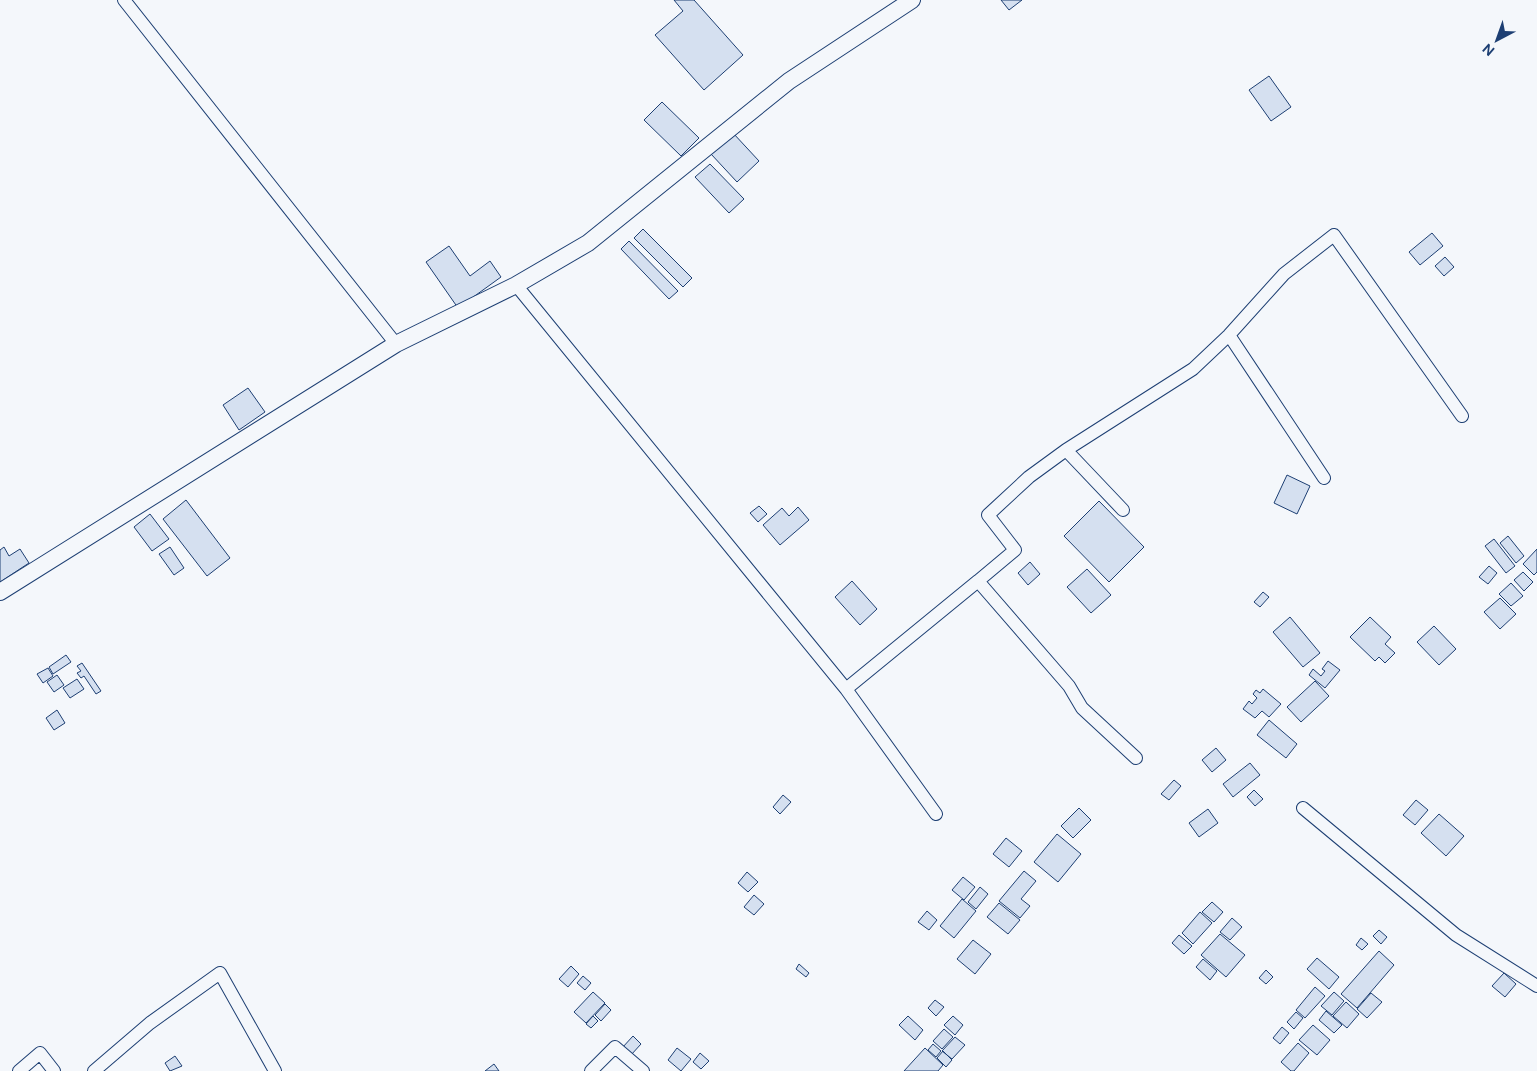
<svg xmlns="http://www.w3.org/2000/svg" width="1537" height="1071" font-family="'DM Sans',sans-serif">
<rect width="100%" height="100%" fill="#f4f7fb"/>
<!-- building -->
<path fill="#d5e0f0" stroke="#1d3f73" d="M674,0H694L743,55L704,90L655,35L683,11Z
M1001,0H1022L1009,10Z
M1269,76L1291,107L1271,121L1249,90Z
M662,102L699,138L681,156L644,120Z
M733,133L759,161L737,182L711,154Z
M710,164L744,199L729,213L695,177Z
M643,229L692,278L683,287L634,238Z
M1432,233L1443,246L1420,265L1409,252Z
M629,241L678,291L669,299L621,249Z
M449,246L470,276L490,261L501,277L458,308L426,262Z
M1445,257L1454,267L1444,276L1435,266Z
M248,388L265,412L239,430L223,405Z
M1287,475L1310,486L1297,514L1274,503Z
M186,500L230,558L207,576L163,519Z
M1099,501L1144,547L1109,582L1064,536Z
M759,506L767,514L758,522L750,513Z
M798,507L809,520L780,545L763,525L782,508L789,516Z
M150,514L169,539L152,551L134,527Z
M1508,536L1524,556L1516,563L1500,543Z
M1494,539L1515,566L1506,573L1485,546Z
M4,547L9,556L20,549L29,563L0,582V550Z
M170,547L184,568L174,575L159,554Z
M1537,549V572L1534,575L1523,564Z
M1030,562L1040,574L1028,585L1018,573Z
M1489,566L1497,573L1488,584L1479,577Z
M1087,569L1111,595L1091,613L1067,587Z
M1523,572L1533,582L1524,591L1514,580Z
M852,581L877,609L860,625L835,597Z
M1511,583L1523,596L1511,606L1499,594Z
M1263,592L1269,597L1260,607L1254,602Z
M1500,598L1516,614L1500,629L1484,612Z
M1290,617L1320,653L1303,667L1273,632Z
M1370,617L1391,637L1385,644L1395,653L1385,663L1379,657L1375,661L1350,637Z
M1434,626L1456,649L1439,665L1417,642Z
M66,655L71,662L53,674L49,667Z
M1328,661L1340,670L1325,688L1309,675L1313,669L1321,676L1325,671L1322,669Z
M82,663L101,691L96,694L84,676L81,678L77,673L81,671L77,666Z
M48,668L53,676L43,683L37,674Z
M57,675L64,685L54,692L47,682Z
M77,679L84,689L70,698L63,688Z
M1315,681L1329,696L1301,722L1287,707Z
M1263,689L1281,704L1269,717L1262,711L1255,718L1243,709L1249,701L1252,704L1257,698L1253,694L1256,690L1260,693Z
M57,710L65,723L54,730L46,718Z
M1269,720L1297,744L1286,758L1257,735Z
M1216,748L1226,760L1212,772L1202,760Z
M1250,763L1260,775L1233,797L1223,784Z
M1174,780L1181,786L1169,800L1161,794Z
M1254,790L1263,799L1255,806L1247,797Z
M783,795L791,802L780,814L773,807Z
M1416,800L1428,810L1415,825L1403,815Z
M1079,808L1091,820L1073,838L1061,826Z
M1208,809L1218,823L1199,837L1189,823Z
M1439,814L1464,836L1446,856L1421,833Z
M1057,834L1081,854L1058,882L1034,862Z
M1006,838L1022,851L1009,867L993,854Z
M1024,871L1036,881L1021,899L1030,906L1020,918L999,901Z
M747,872L758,882L748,892L738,883Z
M963,877L975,887L964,900L952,890Z
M980,887L988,894L976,909L968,902Z
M754,895L764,904L754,915L744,907Z
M962,899L976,911L954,938L940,926Z
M1212,902L1223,912L1214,922L1202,912Z
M999,903L1020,920L1008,934L987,917Z
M927,911L937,920L929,930L918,922Z
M1200,912L1212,923L1193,944L1182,933Z
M1232,918L1242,927L1230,940L1220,932Z
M1379,930L1387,937L1381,944L1373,936Z
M1220,934L1245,955L1226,977L1201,955Z
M1179,935L1192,946L1184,954L1172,943Z
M1361,938L1368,944L1362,950L1356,945Z
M973,940L991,954L975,974L957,959Z
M1379,951L1394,965L1357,1008L1341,994Z
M1317,958L1339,977L1329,989L1307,969Z
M1203,959L1217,971L1210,980L1196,967Z
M799,964L809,973L806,977L796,969Z
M571,966L579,974L568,987L559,979Z
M1266,970L1273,977L1266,984L1259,978Z
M1504,973L1516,984L1505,997L1492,986Z
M583,976L591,983L585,990L577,983Z
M1315,987L1325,996L1305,1018L1296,1010Z
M593,992L605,1003L586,1023L574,1012Z
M1334,992L1344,1001L1332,1015L1321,1006Z
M1371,993L1382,1002L1367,1018L1357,1009Z
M935,1000L944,1007L936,1016L928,1008Z
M1346,1002L1359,1014L1347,1028L1333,1016Z
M605,1004L611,1010L601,1021L595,1015Z
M1326,1011L1342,1025L1334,1033L1319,1020Z
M1296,1012L1303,1018L1294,1029L1287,1022Z
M593,1016L598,1021L591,1028L586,1024Z
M908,1016L923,1030L915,1040L899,1025Z
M953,1016L963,1025L955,1035L944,1025Z
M1313,1025L1330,1040L1317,1055L1299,1040Z
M1282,1027L1289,1033L1280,1044L1273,1038Z
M944,1029L953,1037L942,1049L933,1041Z
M633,1036L641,1044L631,1055L622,1048Z
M955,1037L965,1045L952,1059L942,1051Z
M1298,1043L1309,1053L1294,1071H1291L1281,1062Z
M933,1044L941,1051L936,1057L928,1050Z
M677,1048L691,1059L681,1071L668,1060Z
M925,1048L943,1065L938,1071H904Z
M943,1051L952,1060L946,1067L937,1058Z
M700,1053L709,1061L701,1069L693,1062Z
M175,1056L182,1066L170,1071L165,1063Z
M494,1064L499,1071H485Z"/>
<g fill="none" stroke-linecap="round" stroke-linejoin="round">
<!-- minor casing -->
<g stroke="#1d3f73" stroke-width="14">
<path id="minor" d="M124,0L396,344
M516,285L846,689
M1229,335L1324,478
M1066,450L1123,510
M1136,758L1082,708L1069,686L978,581L1015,550L988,515L1029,477L1066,450L1193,369L1229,335L1284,274L1334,235L1462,416
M1303,808L1456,935L1537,986
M936,814L846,689L978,581
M19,1071L40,1053L54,1071
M94,1071L150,1023L220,973L275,1071
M591,1071L615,1047L643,1071"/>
</g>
<!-- tertiary casing -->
<g stroke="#1d3f73" stroke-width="18">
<path id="tertiary" d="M0,592L396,344L516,285L588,243L789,81L912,0"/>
</g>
<!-- minor -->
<use href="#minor" stroke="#f4f7fb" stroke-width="12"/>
<!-- tertiary -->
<use href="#tertiary" stroke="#f4f7fb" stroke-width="16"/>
</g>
<!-- north arrow -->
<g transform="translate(1497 40) rotate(221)" stroke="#f4f7fb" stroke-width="4" paint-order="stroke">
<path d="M0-4L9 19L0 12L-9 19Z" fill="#1d3f73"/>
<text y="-8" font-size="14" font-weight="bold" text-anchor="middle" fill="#1d3f73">N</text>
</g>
</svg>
